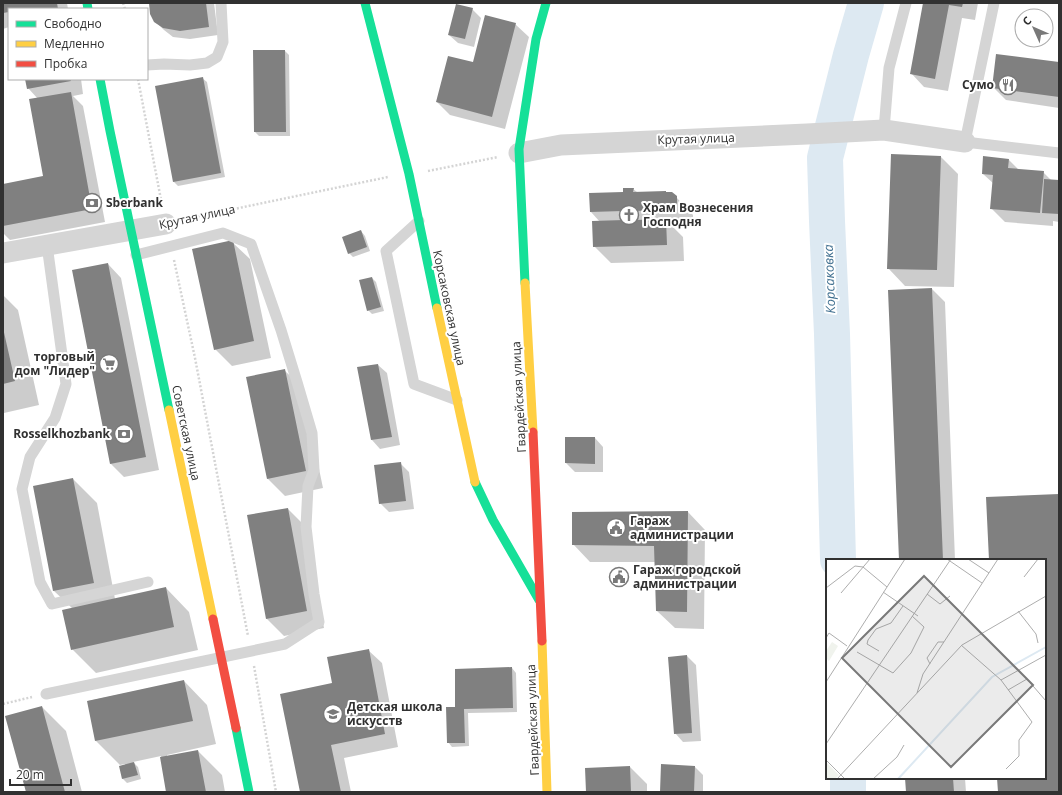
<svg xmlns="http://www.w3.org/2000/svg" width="1062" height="795" font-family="'Open Sans',sans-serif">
<rect width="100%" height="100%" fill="#fff"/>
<!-- shadow -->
<path fill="#0003" d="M3,3H67L68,9H9V27L3,29Z
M150,3H214L218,35L190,39L173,37L164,30L155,21Z
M924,3H978L975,20L962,18L948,91L924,87L911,73Z
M472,9L481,18L474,47L458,43L449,35Z
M515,24L529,37L505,129L450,115L437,102L474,63Z
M285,51L289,55L290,136H259L255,132Z
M1059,63V108L1006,100L993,87Z
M202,78L207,82L225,177L178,186L174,182Z
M26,79H81L83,94L73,96L83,106L105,222L10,240L3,233V185L44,177L38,99L28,88Z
M941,157L958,174L954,287L905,286L888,268Z
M1009,160L1019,170L1043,172L1052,181H1059V222L1053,221V226L1005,222L991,208L994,184L983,174Z
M633,189L637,192H666L676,197L693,215V221L689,225H684V226L673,227L683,237L684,261L611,263L594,246L600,222L591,212L624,193Z
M361,231L365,236L370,251L353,257L349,253Z
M232,242L250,259L271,358L232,366L215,349Z
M108,264L121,278L159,470L124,477L111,464Z
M372,278L376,282L384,311L372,314L368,310Z
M932,289L945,302L955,560H900Z
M3,295L18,310L39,405L4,413L3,412Z
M378,365L387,373L400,445L380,449L372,440L358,368Z
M284,370L302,387L323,488L285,496L268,479Z
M566,438H595L603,447V472H575L566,463Z
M400,463L409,472L414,509L389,512L380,503Z
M73,479L97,503L115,599L166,588L189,612L198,650L96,673L72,649L73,609L54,591Z
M288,509L305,526L324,628L284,636L267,619Z
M688,512L705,530L704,629L675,628L657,611L656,562H590L573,544Z
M368,650L382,663L398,747L344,758L351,792H301L333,684Z
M687,656L696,665L701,741L683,742L675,733Z
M512,668L516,673L517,712L468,713L469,746L452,747L448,742L456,708Z
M184,681L207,705L216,744L167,755V757L198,751L222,775L225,792H167L161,756L133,762L138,767L141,779L127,783L123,779L120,767L125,765V764L120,765L96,741L88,701Z
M42,707L66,731L82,792H27Z
M630,767L647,784V792H587Z
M695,767L703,775V792H661Z
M906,778H965L966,792H907Z"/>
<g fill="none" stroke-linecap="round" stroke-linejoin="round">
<!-- river -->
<path stroke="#dde9f2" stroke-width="36" d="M838,560L832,334L827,221L825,158L851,55L866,3
M848,778V792"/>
</g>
<!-- building -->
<path fill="#808080" d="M3,3H57L58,9H9V12L3,13Z
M149,3H206L209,27L180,31L163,28L154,22L150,14Z
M923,3H963L962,7L949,5L935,79L910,74Z
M456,4L473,8L465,39L448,35Z
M485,15L516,23L492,117L436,102L448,56L473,62Z
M253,50H285L286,132H254Z
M996,54L1059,62V97L992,88Z
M203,77L221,173L173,182L155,86Z
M25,79H70L71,81L27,89Z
M71,92L92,209L3,226V184L43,176L29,99Z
M891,154L941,156L937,270L887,269Z
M983,156L1009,159L1008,168L1044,171L1040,213L990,209L993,175L982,174Z
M1044,179L1059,180V214L1042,213Z
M623,188H634L633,192L666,191V192H672L677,196V204L672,208H667V210L634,211V220L666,219L667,245L593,247L592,221L624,220L623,211L590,212L589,193L623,192Z
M361,230L367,247L348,254L342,237Z
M233,240L254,341L214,350L192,249Z
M108,263L146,457L110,464L72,270Z
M372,277L381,307L367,311L359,280Z
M932,288L943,560H899L888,290Z
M3,328L15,381L3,384Z
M378,364L392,437L371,440L357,367Z
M285,369L306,471L267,479L246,377Z
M565,437H595V464L565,463Z
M401,462L406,501L379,504L374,465Z
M73,478L94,583L53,591L33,486Z
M1059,494V792H998L997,778H1045V560H989L986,497Z
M288,508L307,611L266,619L247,515Z
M688,511L687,612L656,611L654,546L572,545V512Z
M166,587L174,627L71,650L62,610Z
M369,649L385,734L331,745L341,792H300L280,694L332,683L327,657Z
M687,655L692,733L674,734L668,657Z
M512,667L513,708L464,709L465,743H447L446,707H455V669Z
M184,680L193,721L95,741L87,701Z
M42,706L65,792H26L5,716Z
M198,750L206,792H166L160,757Z
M134,762L138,775L122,779L119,766Z
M661,764L695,766L694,792H660Z
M630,766L631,792H586L585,768Z
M905,778H953L954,792H906Z"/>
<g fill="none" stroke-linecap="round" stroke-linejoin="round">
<!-- path -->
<path stroke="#d4d4d4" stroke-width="2.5" stroke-dasharray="2 2" stroke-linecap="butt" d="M123,3L125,9
M138,79L162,205
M428,171L498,157
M186,219L388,177
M174,260L195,358L248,636
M254,666L276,792
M3,704L32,697"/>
<!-- lane -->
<path stroke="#d5d5d5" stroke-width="11" d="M994,3L965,142L1059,153
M147,65L164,64L190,65L207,63L217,57L223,42L221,3
M884,130L889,68L906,3
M419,221L386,251L414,384L457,400
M47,245L66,384L55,418L30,457L22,489L40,582L52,604L148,582
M46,694L285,644L319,622L314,594L306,527L308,486L314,470L312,433L297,382L281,330L251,244L223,233L136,255"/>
<!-- street -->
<path stroke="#d5d5d5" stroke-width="21" d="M519,153L561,145L807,134L884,130L965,142
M3,253L166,224"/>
<!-- fast -->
<path stroke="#16e098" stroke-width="9" d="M87,3L88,9
M365,3L409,174L437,308
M100,79L110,131L169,410
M525,283L519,149L536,39L546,3
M475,482L493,520L539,600
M236,728L249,792"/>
<!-- slow -->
<path stroke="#ffcf43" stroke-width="9" d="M525,283L533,432
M437,308L475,482
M169,410L213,619
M542,641L547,792"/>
<!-- jam -->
<path stroke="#f24e42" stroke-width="9" d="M533,432L542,641
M213,619L236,728"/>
</g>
<!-- icons -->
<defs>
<g id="restaurant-ring" transform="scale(1)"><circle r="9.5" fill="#fff" stroke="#797979" stroke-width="1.5"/><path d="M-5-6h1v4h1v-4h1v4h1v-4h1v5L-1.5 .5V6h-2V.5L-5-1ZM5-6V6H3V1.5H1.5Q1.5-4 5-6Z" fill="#797979"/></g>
<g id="bank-ring" transform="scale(1)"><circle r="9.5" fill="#fff" stroke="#797979" stroke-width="1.5"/><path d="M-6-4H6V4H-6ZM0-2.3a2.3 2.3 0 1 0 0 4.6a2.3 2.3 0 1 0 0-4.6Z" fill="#797979"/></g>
<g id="church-ring" transform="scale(1)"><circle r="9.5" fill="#fff" stroke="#797979" stroke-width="1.5"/><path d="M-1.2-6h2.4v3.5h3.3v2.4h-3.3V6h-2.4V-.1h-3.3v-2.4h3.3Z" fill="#797979"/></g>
<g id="supermarket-ring" transform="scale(1)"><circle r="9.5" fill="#fff" stroke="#797979" stroke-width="1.5"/><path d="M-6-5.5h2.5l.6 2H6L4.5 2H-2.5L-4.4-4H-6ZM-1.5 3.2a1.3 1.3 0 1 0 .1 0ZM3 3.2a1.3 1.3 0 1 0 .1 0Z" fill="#797979"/></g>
<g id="civic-ring" transform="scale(1)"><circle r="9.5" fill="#fff" stroke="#797979" stroke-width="1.5"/><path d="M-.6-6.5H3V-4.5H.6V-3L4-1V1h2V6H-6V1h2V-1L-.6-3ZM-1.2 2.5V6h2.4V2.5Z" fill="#797979"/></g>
<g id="school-ring" transform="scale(1)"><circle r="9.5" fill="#fff" stroke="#797979" stroke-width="1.5"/><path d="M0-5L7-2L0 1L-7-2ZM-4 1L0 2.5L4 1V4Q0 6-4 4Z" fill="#797979"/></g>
</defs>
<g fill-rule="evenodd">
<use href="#restaurant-ring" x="1008" y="85"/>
<use href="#bank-ring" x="92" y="203"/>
<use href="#church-ring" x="629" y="215"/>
<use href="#supermarket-ring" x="109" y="364"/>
<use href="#bank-ring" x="124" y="434"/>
<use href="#civic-ring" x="616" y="528"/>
<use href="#civic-ring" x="619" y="577"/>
<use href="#school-ring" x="333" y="714"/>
</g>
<g text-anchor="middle" stroke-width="4" stroke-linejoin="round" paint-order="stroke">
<!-- poi labels -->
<g font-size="12" font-weight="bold" fill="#313131" stroke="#fff" text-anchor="start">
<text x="994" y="89" text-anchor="end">Сумо</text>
<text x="106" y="207">Sberbank</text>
<text x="643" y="212">Храм Вознесения<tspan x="643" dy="14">Господня</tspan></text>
<text x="95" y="361" text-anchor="end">торговый<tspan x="95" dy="14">дом "Лидер"</tspan></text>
<text x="110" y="438" text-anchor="end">Rosselkhozbank</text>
<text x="630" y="525">Гараж<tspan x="630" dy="14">администрации</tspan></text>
<text x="633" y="574">Гараж городской<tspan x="633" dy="14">администрации</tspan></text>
<text x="347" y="711">Детская школа<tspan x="347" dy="14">искусств</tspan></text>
</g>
<!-- street labels -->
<g font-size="12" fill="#313131" stroke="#fff">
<text transform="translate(696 139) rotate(-2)" y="4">Крутая улица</text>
<text transform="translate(197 217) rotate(-12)" y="4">Крутая улица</text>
<text transform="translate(449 308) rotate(78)" y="4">Корсаковская улица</text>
<text transform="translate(519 397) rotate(-93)" y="4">Гвардейская улица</text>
<text transform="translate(186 433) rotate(78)" y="4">Советская улица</text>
<text transform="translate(533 720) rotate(-92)" y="4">Гвардейская улица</text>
</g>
<!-- water labels -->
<g font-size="13" font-style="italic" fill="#427191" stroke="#fff">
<text transform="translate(829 279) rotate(-92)" y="5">Корсаковка</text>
</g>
</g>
<!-- overview -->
<g transform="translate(826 559)">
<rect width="220" height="220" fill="#fff"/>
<path d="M6,83L12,87L3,102L0,99V92ZM0,203L13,216L9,220H0Z" fill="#f0f3ed"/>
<path fill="none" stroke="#dde9f2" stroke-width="2" d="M72,220L166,118L220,88"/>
<path fill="none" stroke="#adadad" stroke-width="1" d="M121,0L156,24M142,0L163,14M198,18L212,0M0,29L29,7L37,8L61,28M57,33L92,57M15,34L44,0M101,35L114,45L124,37M192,52L210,75L212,84M0,79L3,74L21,87M135,86L175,121L206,163L193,181V197L180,210M53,92L41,85L42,81L50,70L65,64L77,47M31,93L67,114L85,94L98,68L86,57M104,105L101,99L112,83H118M175,121L220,96M0,123L79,0M182,131L201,120L220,142M91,134L97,115L172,0M0,185L125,0M0,201L19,220M11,220L136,86L220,37M47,220L71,198L78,186"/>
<path fill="#797979" fill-opacity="0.15" stroke="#797979" stroke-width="2" d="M98,17L207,126L125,208L16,99Z"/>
<rect width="220" height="220" fill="none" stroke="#313131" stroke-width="2"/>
</g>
<!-- border -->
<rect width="1062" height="795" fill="none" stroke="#313131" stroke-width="8"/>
<!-- legend -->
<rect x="8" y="8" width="140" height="72" fill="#ffffff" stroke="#adadad"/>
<rect x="16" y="21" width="20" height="6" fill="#16e098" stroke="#adadad"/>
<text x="44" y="28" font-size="12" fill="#313131">Свободно</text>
<rect x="16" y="41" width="20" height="6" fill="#ffcf43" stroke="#adadad"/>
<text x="44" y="48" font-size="12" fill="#313131">Медленно</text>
<rect x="16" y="61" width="20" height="6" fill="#f24e42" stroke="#adadad"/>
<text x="44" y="68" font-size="12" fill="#313131">Пробка</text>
<!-- north arrow -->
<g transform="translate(1034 28) rotate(315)"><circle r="19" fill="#ffffff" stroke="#adadad"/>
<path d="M0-3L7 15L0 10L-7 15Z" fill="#797979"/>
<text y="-6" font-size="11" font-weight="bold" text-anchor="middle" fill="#313131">С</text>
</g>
<!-- scale -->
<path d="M10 779v6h61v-6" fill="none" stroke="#313131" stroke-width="2"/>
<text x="16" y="779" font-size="12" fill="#313131" stroke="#ffffff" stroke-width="3" paint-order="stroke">20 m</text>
</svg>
